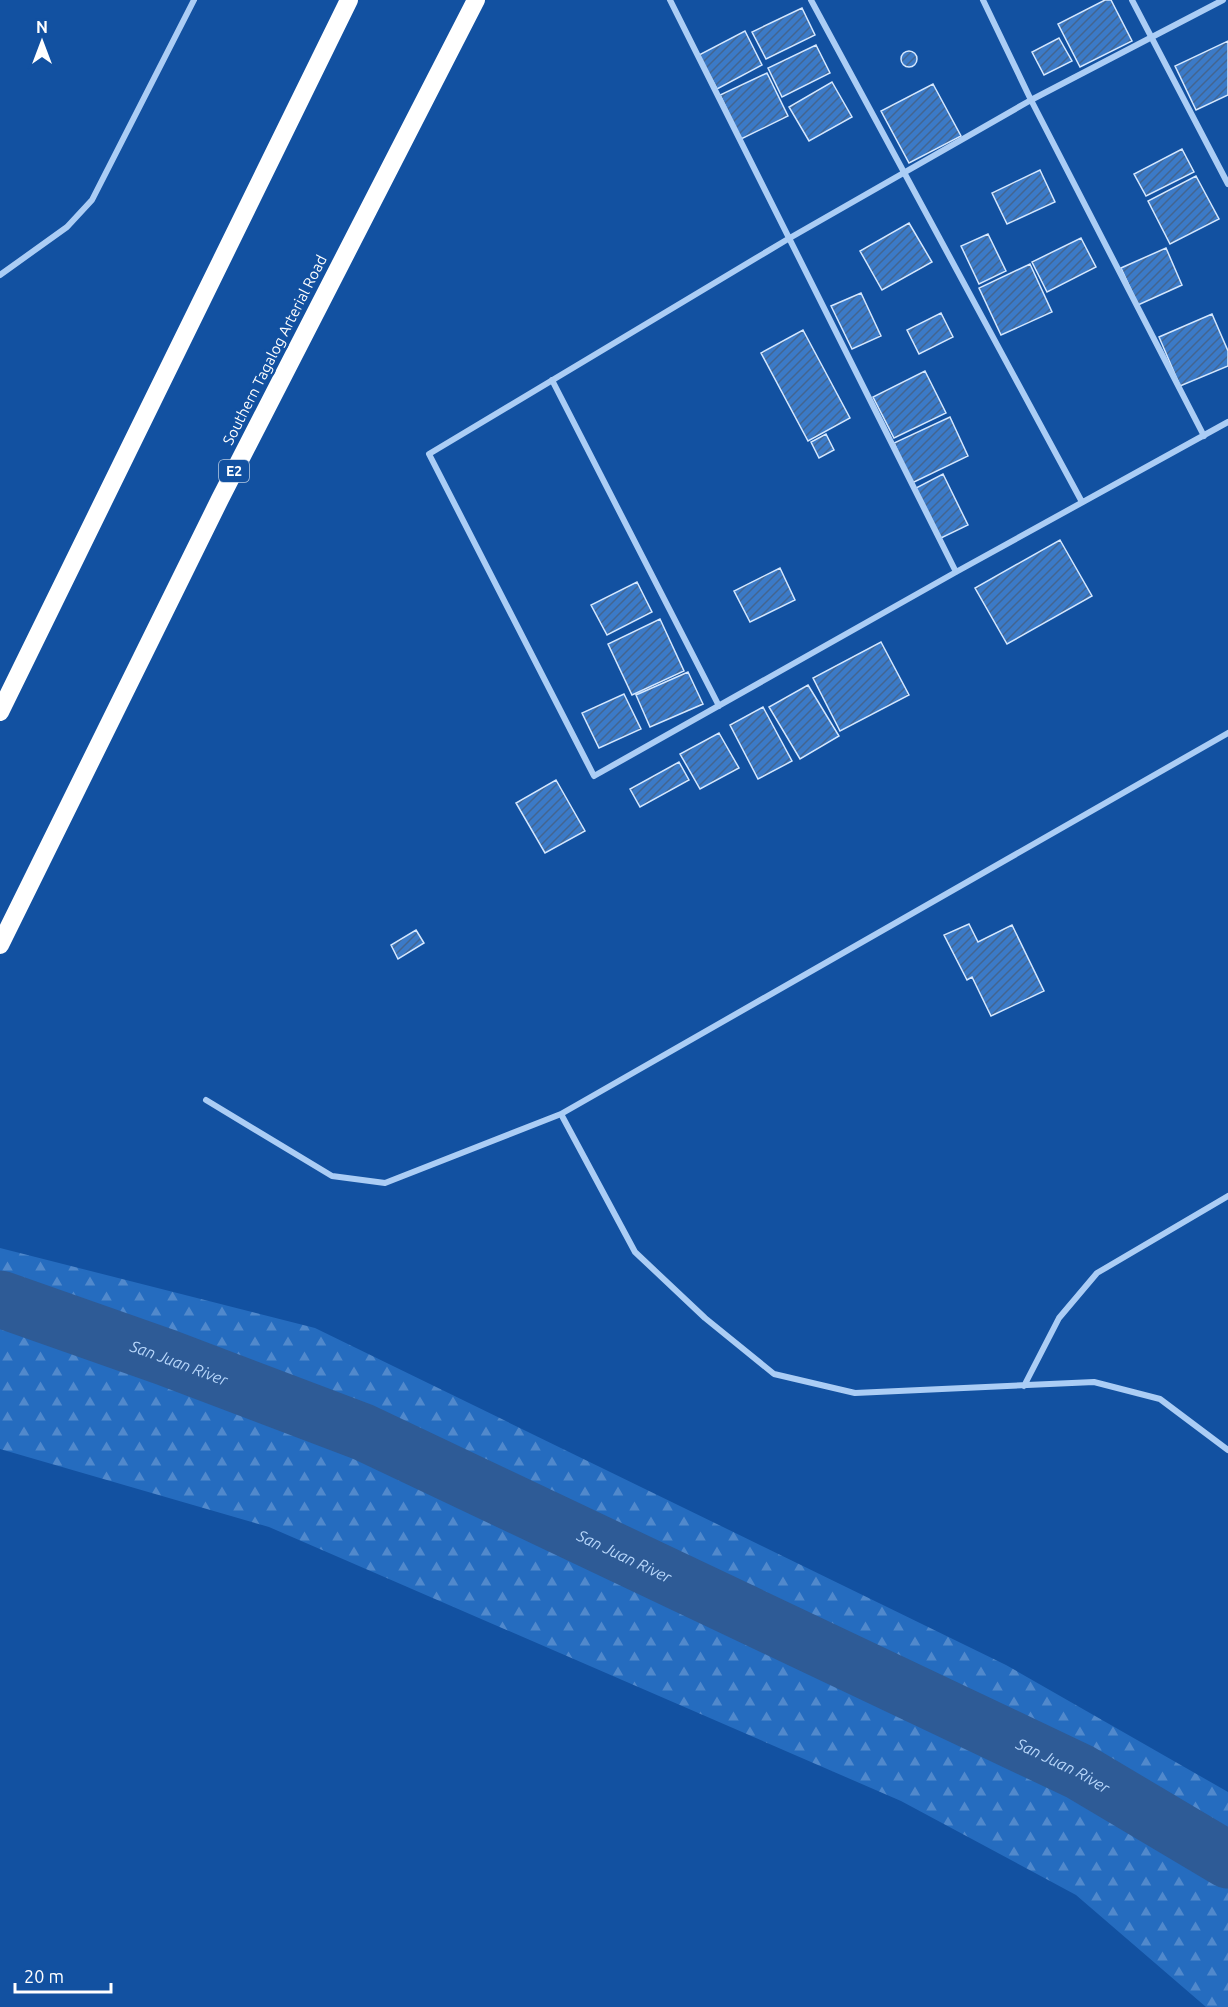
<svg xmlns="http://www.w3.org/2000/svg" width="1228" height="2007" font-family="Ubuntu,sans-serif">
<defs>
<pattern id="forest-firs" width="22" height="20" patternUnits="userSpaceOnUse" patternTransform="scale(1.5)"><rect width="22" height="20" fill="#256cbf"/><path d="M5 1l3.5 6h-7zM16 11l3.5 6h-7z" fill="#5189cc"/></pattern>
<pattern id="building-hatch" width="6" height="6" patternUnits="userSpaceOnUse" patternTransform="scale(1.5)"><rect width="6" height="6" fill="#3b7ac7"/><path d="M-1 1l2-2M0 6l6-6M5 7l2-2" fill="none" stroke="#436590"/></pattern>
</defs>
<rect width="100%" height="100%" fill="#1251a1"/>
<!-- forest -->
<path fill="url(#forest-firs)" d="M0,1248L315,1328L1006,1665L1228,1792V2007H1206L1076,1895L901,1801L269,1527L0,1449Z"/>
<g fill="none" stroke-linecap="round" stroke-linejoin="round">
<!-- river -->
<path stroke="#2e5b96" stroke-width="57" id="s1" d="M0,1299L165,1357L363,1432L1080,1772L1228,1860"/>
</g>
<!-- building -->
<path fill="url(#building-hatch)" stroke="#d4e7fe" stroke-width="1.5" d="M1105,0H1111L1132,41L1080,67L1058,24Z
M802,8L815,35L766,59L752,32Z
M745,31L762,65L717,89L699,55Z
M1059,38L1072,61L1044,75L1032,52Z
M1228,41V95L1196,110L1175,66Z
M816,45L830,73L782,97L768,68Z
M901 59a8 8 0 1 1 16 0a8 8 0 1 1-16 0Z
M767,73L788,116L741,139L720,95Z
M832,82L852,117L809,141L789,107Z
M933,84L961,136L909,163L881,111Z
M1182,149L1194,172L1146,196L1134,174Z
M1040,170L1055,202L1007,224L992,193Z
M1196,176L1219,219L1170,244L1148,201Z
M909,223L932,262L882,290L860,251Z
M988,234L1006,271L979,284L961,246Z
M1081,238L1096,267L1047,292L1032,262Z
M1166,248L1182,285L1138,305L1121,268Z
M1030,264L1052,312L1001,335L979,288Z
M861,293L881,336L852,349L831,306Z
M941,313L953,337L919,354L907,330Z
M1212,314L1228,351V366L1180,386L1159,337Z
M803,330L850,418L808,441L761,353Z
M925,371L946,413L894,438L873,397Z
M950,417L968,456L912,483L894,443Z
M826,434L834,450L819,458L811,442Z
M943,474L968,525L941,538L916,488Z
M1060,540L1092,596L1007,644L975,588Z
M780,568L795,600L750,622L734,591Z
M637,582L652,612L607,635L591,605Z
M660,619L684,671L632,695L608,644Z
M881,642L909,695L840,731L813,678Z
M688,672L703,704L650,727L636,695Z
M808,685L839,736L800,759L769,707Z
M624,694L641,729L599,748L582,713Z
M763,707L792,761L758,779L730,725Z
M719,733L739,768L700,789L680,754Z
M679,762L689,780L640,807L630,789Z
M556,780L585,831L545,853L516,803Z
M969,924L978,942L1012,925L1044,991L991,1016L972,977L967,980L944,935Z
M416,930L424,943L398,959L391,945Z"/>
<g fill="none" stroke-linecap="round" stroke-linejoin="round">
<!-- street -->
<path stroke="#abcdf5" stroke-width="6" d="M670,0L956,572
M811,0L1082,502
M983,0L1031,100L1204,436
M1132,0L1228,184
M1223,0L1031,100L788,239L429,454L594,776L956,572L1228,422
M0,275L67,227L92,200L194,0
M552,380L719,706
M206,1100L332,1176L385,1183L561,1114L1228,733
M561,1114L635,1252L705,1318L774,1374L855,1393L1094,1382L1160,1399L1228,1450
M1024,1386L1059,1318L1097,1273L1228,1196"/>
<!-- highway -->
<path stroke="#fff" stroke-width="18" d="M0,712L349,0
M0,945L220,499L476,0"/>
</g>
<g text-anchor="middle" stroke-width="5" stroke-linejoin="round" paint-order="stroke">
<!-- shield labels -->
<rect fill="#1251a1" stroke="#b8cbe3" stroke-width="1.5" x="219" y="460" width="30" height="22" rx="4.5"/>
<g font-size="14" font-weight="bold" fill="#fff">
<text x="234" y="476">E2</text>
</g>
<!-- street labels -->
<g font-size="15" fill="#fff" stroke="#1251a1">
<text transform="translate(275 350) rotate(-63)" y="5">Southern Tagalog Arterial Road</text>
</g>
<!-- water labels -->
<g font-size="16" font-style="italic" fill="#b8d7fb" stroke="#1251a1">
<text dy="6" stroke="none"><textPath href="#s1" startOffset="190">San Juan River</textPath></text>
<text dy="6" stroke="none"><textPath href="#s1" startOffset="676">San Juan River</textPath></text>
<text dy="6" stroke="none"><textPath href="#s1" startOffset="1162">San Juan River</textPath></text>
</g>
</g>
<!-- north arrow -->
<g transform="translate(42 42)" stroke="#1251a1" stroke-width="4.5" paint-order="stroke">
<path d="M0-4.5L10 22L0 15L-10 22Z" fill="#ffffff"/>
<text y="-9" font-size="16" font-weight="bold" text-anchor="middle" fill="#ffffff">N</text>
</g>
<!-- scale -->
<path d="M15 1983v9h96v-9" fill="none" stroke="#ffffff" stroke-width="3"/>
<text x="24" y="1983" font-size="18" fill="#ffffff" stroke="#1251a1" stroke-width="4.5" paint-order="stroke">20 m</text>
</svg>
